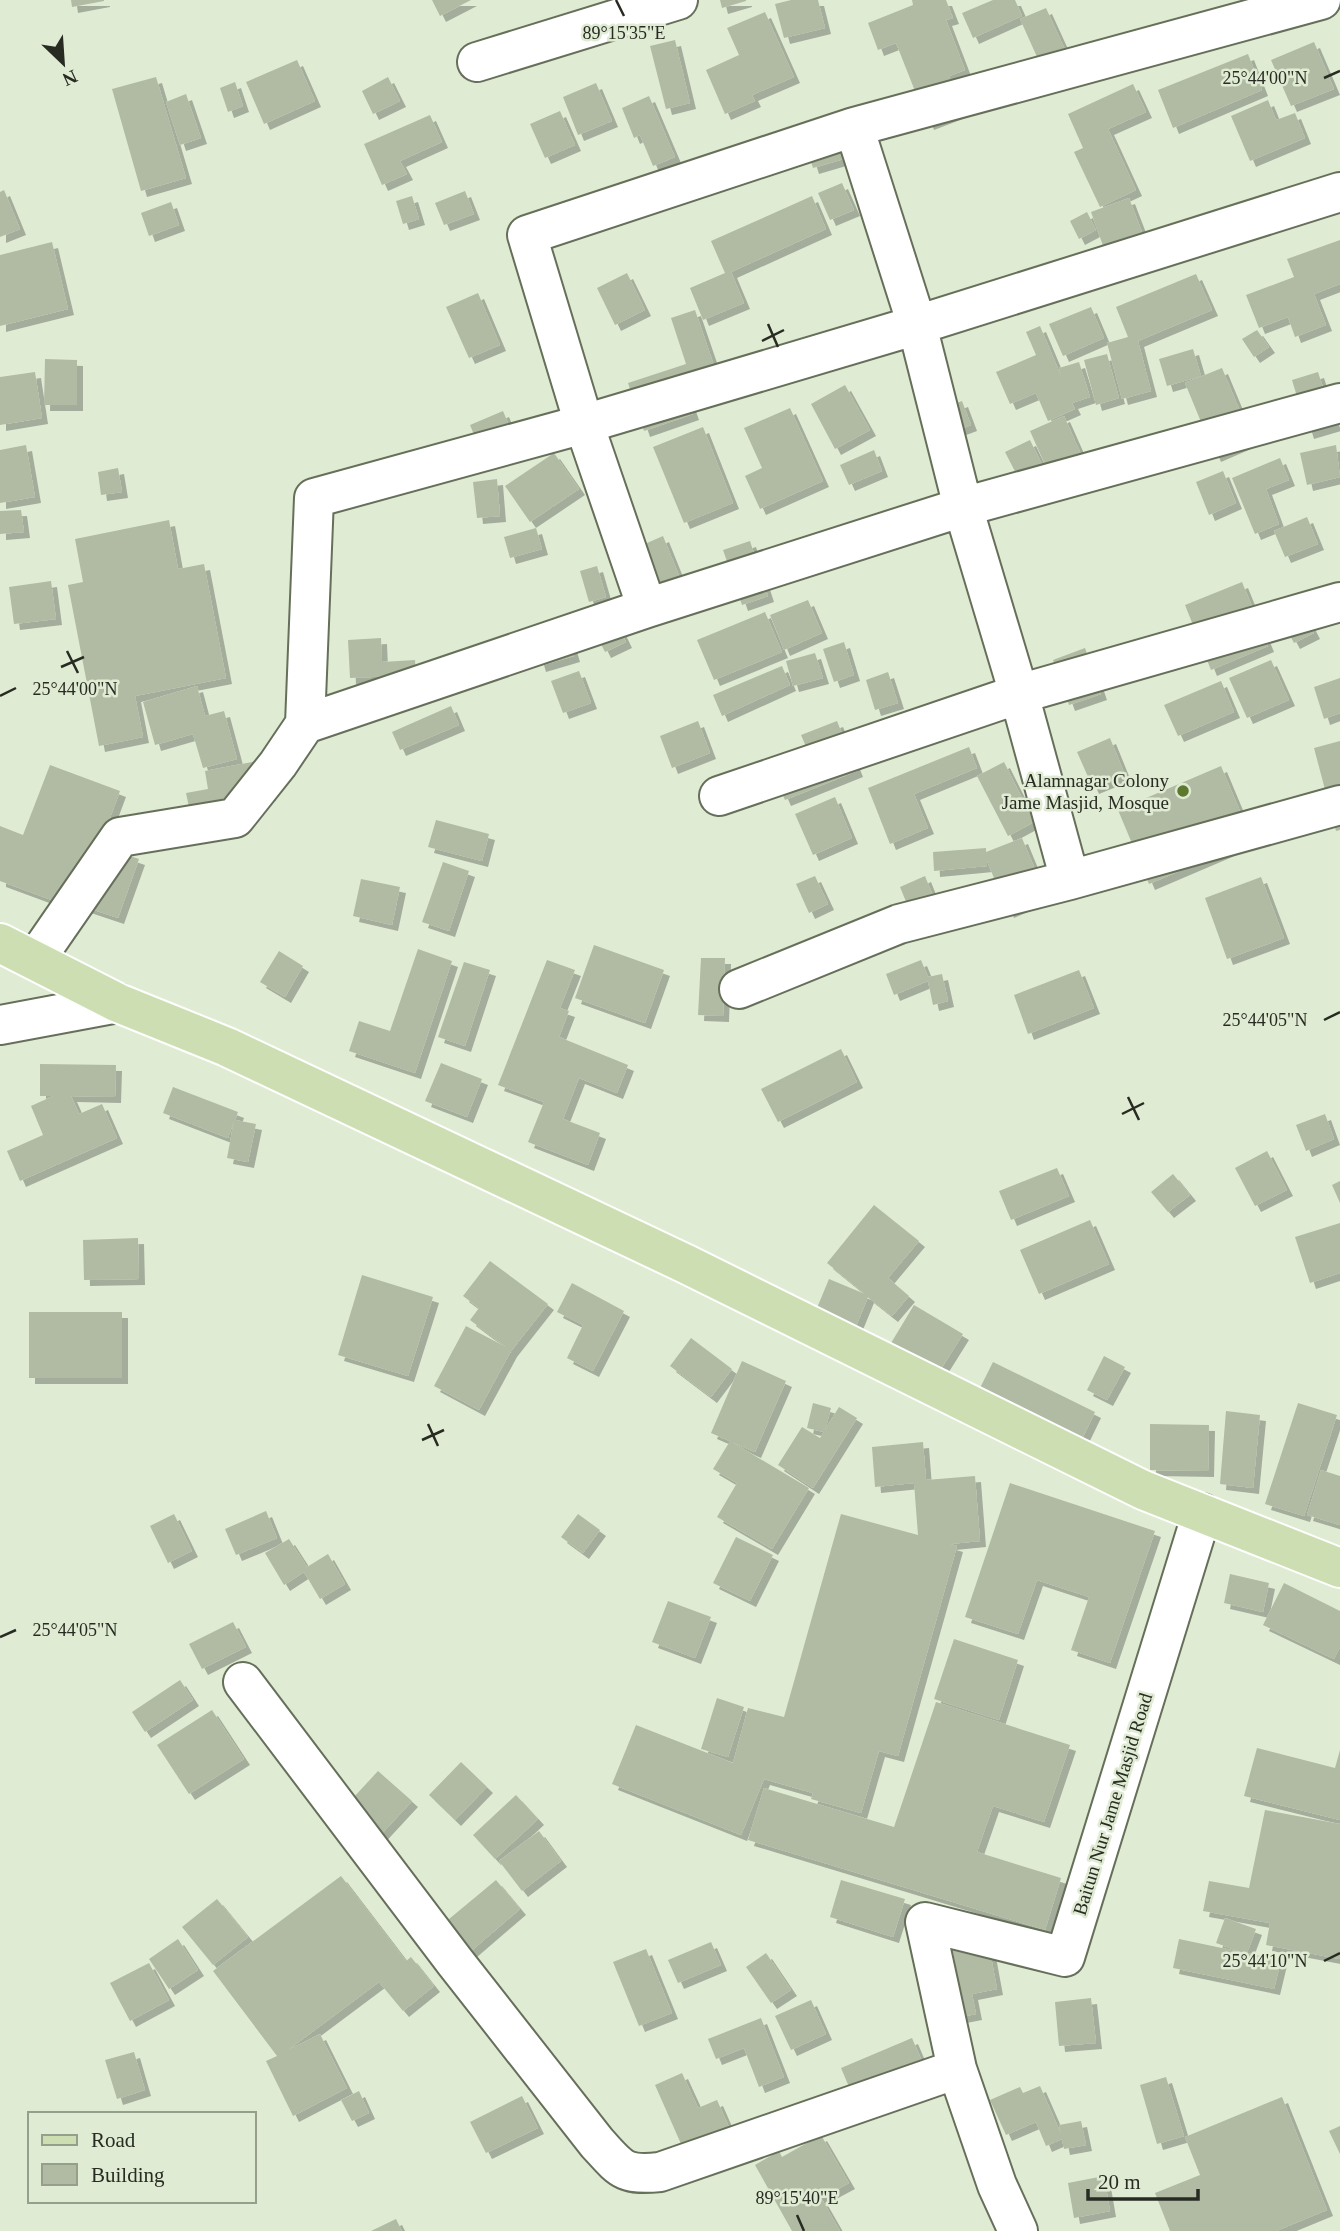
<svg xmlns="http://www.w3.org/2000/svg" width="1340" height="2231" font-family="Georgia,serif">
<defs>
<filter id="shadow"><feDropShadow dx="6" dy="6" stdDeviation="0" flood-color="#0004"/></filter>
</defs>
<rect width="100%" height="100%" fill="#e0ebd3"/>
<!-- building -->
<path fill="#b1bba4" filter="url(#shadow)" d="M71,0H104V1L72,7Z
M432,0H471L440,16Z
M720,0H746V1L722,8Z
M791,0H818L825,28L784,38L775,4Z
M912,0H946L953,18L946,20L965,70L949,76L962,111L928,124L896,43L878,50L868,23L913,5Z
M993,0H1015L1022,16L973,38L962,13Z
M1046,8L1072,65L1046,77L1020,19Z
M765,12L794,77L752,95L755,101L725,114L706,70L739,55L727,28Z
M675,40L690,103L666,109L650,46Z
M1314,42L1334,89L1291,106L1271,60Z
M1248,54L1262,90L1173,128L1158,90Z
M297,60L315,101L264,124L246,82Z
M156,77L186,178L141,191L112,89Z
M388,77L400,101L373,114L362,91Z
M235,82L243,106L228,112L220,88Z
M596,83L612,121L578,135L563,97Z
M1133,84L1146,112L1108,129L1136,190L1100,207L1074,152L1083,148L1068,114Z
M186,94L201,138L180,145L166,102Z
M649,96L675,157L653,166L640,135L634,138L622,108Z
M1268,100L1276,120L1295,113L1305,138L1250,161L1231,116Z
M560,111L575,145L545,158L530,124Z
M430,115L442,142L400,161L407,174L382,185L364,144Z
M840,133L847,158L813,168L805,143Z
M842,183L854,210L830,220L818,193Z
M4,190L20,229L0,237V192Z
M465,191L474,214L444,225L435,203Z
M412,196L419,219L403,224L396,201Z
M812,196L826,229L731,272L744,303L703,320L690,288L725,273L711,241Z
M1129,198L1145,240L1106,254L1091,212Z
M171,202L179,225L149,236L141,213Z
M1087,212L1096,230L1079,239L1070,221Z
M1340,240V284L1314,294L1326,325L1295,337L1288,317L1259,328L1246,295L1294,277L1287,259Z
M52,242L68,309L0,326V255Z
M627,273L645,310L615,325L597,288Z
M1196,274L1212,310L1138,341L1151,391L1122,399L1107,343L1128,337L1116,307Z
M478,293L500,345L469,358L446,307Z
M1091,307L1104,338L1063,356L1049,324Z
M695,310L722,389L688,400L693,414L644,431L628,383L686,364L671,318Z
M1040,326L1061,376L1059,368L1079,362L1090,397L1072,403L1075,409L1048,421L1036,393L1010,404L996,372L1036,355L1026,332Z
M1257,330L1269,347L1254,357L1242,339Z
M1193,349L1201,376L1167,386L1159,359Z
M1107,354L1119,398L1096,405L1084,360Z
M45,359L77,360V405H44Z
M1222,368L1252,440L1215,456L1185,383Z
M35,372L42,418L0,425V377Z
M1318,372L1335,425L1308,433L1292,380Z
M845,385L870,430L835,449L811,404Z
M962,401L971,425L928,441L919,417Z
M790,408L823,481L760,509L745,476L762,468L744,428Z
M503,411L513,435L480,449L470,425Z
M1064,416L1084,461L1050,476L1030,431Z
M703,427L733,503L684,523L653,447Z
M1030,440L1047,475L1023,487L1005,452Z
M26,445L35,497L0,503V450Z
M1336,445L1340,477L1307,485L1300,453Z
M874,450L882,471L849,485L840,465Z
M554,453L579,489L530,522L505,486Z
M1280,458L1289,480L1266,489L1279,524L1255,534L1232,478Z
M118,468L122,492L101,495L98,472Z
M1223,471L1236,503L1209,515L1196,482Z
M497,479L500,516L477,518L473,482Z
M21,510L24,532L0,534V511Z
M1307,517L1318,544L1285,557L1274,531Z
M169,520L178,569L204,564L226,678L135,696L143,737L99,746L68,585L83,582L75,539Z
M536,528L542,549L510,558L504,537Z
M663,536L690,603L666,614L638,547Z
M750,541L768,596L742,605L723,550Z
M597,566L606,597L589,602L580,571Z
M51,581L56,619L14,624L9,587Z
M1242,582L1268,646L1211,670L1185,605Z
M808,600L822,633L784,650L770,615Z
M1299,604L1314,633L1294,643L1279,615Z
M765,612L782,652L714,680L697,640Z
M613,615L626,642L605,652L592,626Z
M381,638L382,662L415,660L416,675L350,678L348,640Z
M570,642L574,656L540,666L536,652Z
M844,642L854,675L834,682L823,649Z
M1085,648L1101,694L1069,705L1053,660Z
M815,653L823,678L793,686L786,661Z
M1271,660L1289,700L1247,718L1229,678Z
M782,666L790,685L722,716L713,695Z
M579,671L591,703L563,713L551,681Z
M888,672L898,703L875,710L866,680Z
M1340,678V713L1324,719L1314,687Z
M1221,681L1234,712L1178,736L1164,705Z
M197,686L205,716L224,711L237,759L203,768L193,734L155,745L143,702Z
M451,706L459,725L400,750L392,732Z
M698,721L710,753L672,768L660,736Z
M837,721L857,771L785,800L772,771L810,756L801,735Z
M1110,738L1125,775L1093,788L1077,752Z
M1340,741V830L1336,831L1314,748Z
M969,747L977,768L914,794L928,828L890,844L868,788Z
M263,760L270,795L190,812L186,793L208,789L205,771Z
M1004,762L1034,822L1008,836L977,776Z
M50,765L120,791L76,909L0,881V826L23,835Z
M1221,766L1252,840L1149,884L1118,810Z
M835,797L852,838L813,855L795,814Z
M436,820L489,834L482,861L428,847Z
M1022,838L1046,896L1008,912L987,861V866L934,871L933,852L986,848V852Z
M106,848L139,859L118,918L85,907Z
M443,862L469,871L449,931L422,922Z
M815,876L828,904L809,913L796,884Z
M925,876L941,916L916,926L900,887Z
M1261,877L1284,938L1227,959L1205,898Z
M361,879L400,887L392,925L353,916Z
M594,945L664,970L645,1023L575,998Z
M418,949L452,961L415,1073L349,1051L359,1021L390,1031Z
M279,951L303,966L285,997L260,982Z
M701,958H725L723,1016L698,1015Z
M547,960L575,970L560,1008L569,1011L559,1037L628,1065L617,1093L579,1078L563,1119L600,1133L588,1165L528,1142L544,1102L498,1085Z
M921,960L928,977L942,974L948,1001L933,1005L928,981L894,995L886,974Z
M464,962L490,970L465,1046L438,1037Z
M1079,970L1094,1008L1028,1034L1014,995Z
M841,1049L857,1082L778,1122L761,1089Z
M441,1063L482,1079L467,1117L425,1101Z
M40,1064L116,1065L115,1097L71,1096L79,1114L102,1104L117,1138L20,1181L7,1151L43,1135L31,1106L53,1096H40Z
M173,1087L238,1112L235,1120L256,1124L248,1162L227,1158L234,1121L228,1138L163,1113Z
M1325,1114L1334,1139L1306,1151L1296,1125Z
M1267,1151L1287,1190L1255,1206L1235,1168Z
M1057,1168L1069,1196L1011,1220L999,1191Z
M1173,1174L1190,1195L1168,1212L1151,1192Z
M1340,1181V1203L1332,1185Z
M874,1205L919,1241L888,1278L909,1296L892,1316L868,1297L852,1336L812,1320L829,1279L865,1294L827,1263Z
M1090,1220L1109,1264L1039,1294L1020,1250Z
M1340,1223V1273L1310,1283L1295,1237Z
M138,1238L139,1279L84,1280L83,1240Z
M490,1261L548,1304L511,1351L479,1410L434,1386L466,1326L506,1347L470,1320L479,1308L463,1296Z
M362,1275L433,1297L408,1376L338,1355Z
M572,1283L624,1311L593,1371L567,1358L583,1325L557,1312Z
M914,1305L963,1334L936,1377L888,1348Z
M29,1312H122V1378H29Z
M691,1338L732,1369L711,1397L670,1366Z
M1104,1356L1125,1367L1107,1400L1087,1390Z
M742,1361L786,1381L755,1452L711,1433Z
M993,1362L1095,1412L1081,1441L979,1390Z
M813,1403L831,1408L825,1430L839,1407L857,1418L813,1488L778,1465L802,1427L820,1438L824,1432L807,1428Z
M1298,1403L1337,1415L1304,1516L1265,1504Z
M1226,1411L1260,1415L1253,1488L1220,1484Z
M1150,1424L1209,1425L1208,1471L1150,1470Z
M730,1441L809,1488L772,1549L717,1517L737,1483L713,1469Z
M923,1442L926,1480L975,1476L980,1541L950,1544L957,1546L898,1756L879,1751L861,1813L811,1799L813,1793L764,1779L741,1835L612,1784L636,1725L733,1763L748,1708L784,1717L841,1514L918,1535L914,1483L875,1487L872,1447Z
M1321,1470L1340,1476V1525L1307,1515Z
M1010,1483L1155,1531L1110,1663L1071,1650L1089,1597L1037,1580L1018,1634L965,1617Z
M266,1511L277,1538L236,1555L225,1529Z
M174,1514L192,1551L168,1563L150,1526Z
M578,1514L600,1530L583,1553L561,1537Z
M736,1537L773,1555L750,1601L713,1583Z
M289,1539L307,1567L328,1554L345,1584L320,1599L304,1572L284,1585L265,1553Z
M1230,1574L1269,1583L1263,1612L1224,1603Z
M1284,1583L1340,1611V1647L1334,1659L1263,1625Z
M668,1601L711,1617L695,1658L652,1642Z
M233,1622L246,1647L202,1669L189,1644Z
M954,1639L1018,1660L999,1720L934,1699Z
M180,1680L193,1700L145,1732L132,1712Z
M717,1698L744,1707L728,1757L701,1749Z
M936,1702L1070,1745L1044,1822L993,1806L977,1852L1061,1878L1045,1930L748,1840L764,1788L894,1827Z
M212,1710L244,1759L189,1794L157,1745Z
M1257,1748L1335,1768L1340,1750V1820L1244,1796Z
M461,1762L487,1787L455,1820L429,1795Z
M378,1771L412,1801L374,1842L341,1811Z
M516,1795L538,1819L495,1859L473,1835Z
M1265,1810L1340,1824V1959L1266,1945L1270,1923L1203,1911L1209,1881L1249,1888Z
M539,1831L561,1861L522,1891L499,1861Z
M341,1876L406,1961L411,1957L434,1986L403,2011L379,1982L288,2050L320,2034L347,2088L293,2116L266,2061L277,2056L213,1971Z
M496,1880L520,1909L456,1964L431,1934Z
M841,1880L905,1899L893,1937L830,1917Z
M217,1899L248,1937L213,1965L182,1927Z
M1225,1918L1256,1929L1247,1953L1281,1960L1274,1989L1173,1968L1179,1939L1241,1952L1216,1943Z
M987,1935L997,1989L972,1994L976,2014L940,2021L931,1979L957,1973L951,1942Z
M178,1939L198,1970L169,1989L149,1959Z
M711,1942L721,1965L678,1983L668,1960Z
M646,1949L672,2013L639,2026L613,1962Z
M766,1953L791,1990L771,2003L746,1967Z
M149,1963L169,2000L130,2021L110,1983Z
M1091,1998L1096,2043L1059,2046L1055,2002Z
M811,2000L826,2034L791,2050L775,2016Z
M761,2018L784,2077L759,2087L744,2048L716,2059L708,2039Z
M912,2038L929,2078L858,2108L841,2068Z
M134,2052L145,2090L117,2099L105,2060Z
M682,2073L698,2108L717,2100L735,2141L689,2162L655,2085Z
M1166,2077L1184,2136L1157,2144L1140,2085Z
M1040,2086L1061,2134L1059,2125L1081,2121L1086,2145L1064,2149L1062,2139L1046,2146L1036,2122L1006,2135L990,2100L1020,2087L1023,2093Z
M359,2091L369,2113L352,2121L341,2100Z
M522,2096L538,2128L486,2153L470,2122Z
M1282,2097L1327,2210L1276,2231H1170L1155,2193L1200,2175L1185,2137Z
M1340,2126V2154L1329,2131Z
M821,2135L849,2183L821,2198L840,2231H792L755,2165L779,2151L782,2157Z
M1104,2176L1110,2211L1074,2218L1068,2183Z
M396,2219L402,2231H371Z"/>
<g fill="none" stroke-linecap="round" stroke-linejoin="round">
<!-- minor casing -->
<g stroke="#666f5a" stroke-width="42">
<path id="minor" d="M477,62L678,0
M854,127L917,325L963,507L1019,694L1070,880
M647,608L584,424L527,235L854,127L1321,0
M305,724L647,608L963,507L1340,403
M719,796L1019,694L1340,602
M35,960L120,837L235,818L278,764L305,724L314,498L584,424L917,325L1340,192
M739,989L899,924L1070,880L1340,805
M0,1025L118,1003
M243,1682L455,1962L597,2143C621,2169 623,2176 660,2172L957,2069
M1018,2231L997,2185L957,2069L925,1922L1065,1957L1202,1513"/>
</g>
<!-- major casing -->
<g stroke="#fff" stroke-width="42">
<path id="major" d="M0,943L118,1003L227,1047L686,1264L1143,1490L1340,1568"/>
</g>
<!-- minor -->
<use href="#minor" stroke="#fff" stroke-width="38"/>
<!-- major -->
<use href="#major" stroke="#cddfb2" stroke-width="38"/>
</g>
<!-- ticks -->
<path fill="none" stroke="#272b22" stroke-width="2.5" d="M616,0L624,16M1324,78L1340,71M768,324L778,347M762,341L784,330M67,651L78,673M61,667L84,657M0,696L16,688M1324,1020L1340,1012M1128,1097L1139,1120M1122,1114L1144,1103M428,1424L438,1446M422,1440L444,1430M0,1637L16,1630M1324,1961L1340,1953M797,2215L804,2231"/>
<!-- markers -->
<circle fill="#5d792d" stroke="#e0ebd3" stroke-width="2.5" cx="1183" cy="791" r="7"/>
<g text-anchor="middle" stroke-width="5" stroke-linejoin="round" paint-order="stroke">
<!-- poi labels -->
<g font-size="19" fill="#272b22" stroke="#e0ebd3" text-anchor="end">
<text x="1169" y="787">Alamnagar Colony<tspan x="1169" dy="22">Jame Masjid, Mosque</tspan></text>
</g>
<!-- street labels -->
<g font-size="19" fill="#272b22" stroke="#e0ebd3">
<text transform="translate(1112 1804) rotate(-73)" y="7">Baitun Nur Jame Masjid Road</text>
</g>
</g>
<g font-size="18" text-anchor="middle" fill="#272b22" stroke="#e0ebd3" stroke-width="5" stroke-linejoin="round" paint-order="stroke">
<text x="624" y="39">89°15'35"E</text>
<text x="1265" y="84">25°44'00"N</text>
<text x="75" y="695">25°44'00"N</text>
<text x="1265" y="1026">25°44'05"N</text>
<text x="75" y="1636">25°44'05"N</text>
<text x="1265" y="1967">25°44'10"N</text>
<text x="797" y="2204">89°15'40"E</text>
</g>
<!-- legend -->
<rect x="28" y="2112" width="228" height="91" fill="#e0ebd3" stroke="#969e8c" stroke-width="2"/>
<rect x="42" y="2135" width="35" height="10" fill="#cddfb2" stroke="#969e8c" stroke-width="2"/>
<text x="91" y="2147" font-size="21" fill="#272b22">Road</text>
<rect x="42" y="2164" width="35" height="21" fill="#b1bba4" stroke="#969e8c" stroke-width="2"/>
<text x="91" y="2182" font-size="21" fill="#272b22">Building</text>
<!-- north arrow -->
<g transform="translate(63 63) rotate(155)" stroke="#e0ebd3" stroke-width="5" paint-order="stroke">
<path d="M0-5L12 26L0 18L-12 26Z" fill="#272b22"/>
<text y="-10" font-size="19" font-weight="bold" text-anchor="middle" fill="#272b22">N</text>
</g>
<!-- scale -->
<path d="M1088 2189v10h110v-10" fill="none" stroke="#272b22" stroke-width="3.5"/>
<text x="1098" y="2189" font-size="21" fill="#272b22" stroke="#e0ebd3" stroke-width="5" paint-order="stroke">20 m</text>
</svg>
